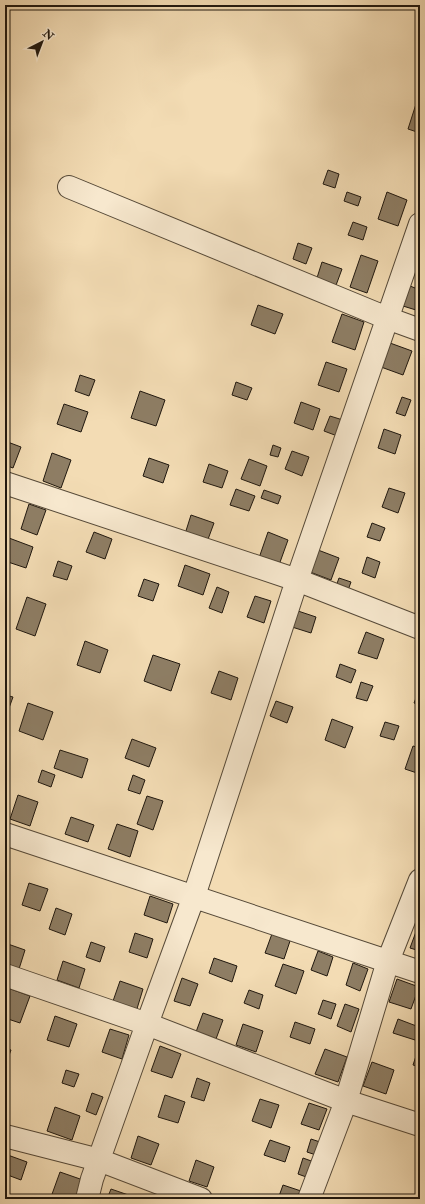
<svg xmlns="http://www.w3.org/2000/svg" width="425" height="1204" font-family="'IM FELL Double Pica',serif">
<rect width="100%" height="100%" fill="#f3dcb4"/>
<filter id="stains"><feTurbulence type="fractalNoise" baseFrequency=".005" numOctaves="4"/><feColorMatrix values="0 0 0 0 .2 0 0 0 0 .09 0 0 0 0 .02 0 0 0 .5 -.17"/></filter>
<radialGradient id="worn" r=".72"><stop offset=".6" stop-color="#630" stop-opacity="0"/><stop offset="1" stop-color="#630" stop-opacity=".3"/></radialGradient>
<!-- building -->
<path fill="#8e7e65" stroke="#20180f" d="M416,104L420,106V133L408,129Z
M328,170L339,174L335,188L323,184Z
M347,192L361,197L358,206L344,201Z
M387,192L407,200L398,226L378,219Z
M353,222L367,227L363,240L348,235Z
M298,243L312,248L306,264L293,259Z
M361,255L378,261L367,293L350,287Z
M322,262L342,269L335,288L316,281Z
M410,286L420,290V299L416,310L403,306Z
M258,305L283,314L275,334L251,325Z
M342,314L364,322L355,350L332,342Z
M390,343L412,351L403,375L381,367Z
M326,362L347,369L339,392L318,385Z
M80,375L95,380L89,396L75,391Z
M236,382L252,388L247,400L232,395Z
M140,391L165,400L156,426L131,418Z
M402,397L411,400L405,416L396,413Z
M301,402L320,409L313,430L294,423Z
M64,404L88,412L81,432L57,424Z
M330,416L346,421L340,437L324,431Z
M384,429L401,435L395,454L378,448Z
M5,441L21,447L13,468L5,465Z
M273,445L281,448L278,457L270,455Z
M292,451L309,457L302,476L285,469Z
M52,453L71,460L61,488L43,481Z
M149,458L169,465L163,483L143,476Z
M249,459L267,466L260,486L241,479Z
M209,464L228,471L222,488L203,482Z
M389,488L405,493L398,513L382,507Z
M236,489L255,496L249,511L230,505Z
M264,490L281,496L278,504L261,498Z
M29,504L46,510L37,535L21,529Z
M191,515L214,523L207,542L185,534Z
M372,523L385,528L380,541L367,537Z
M94,532L112,539L105,559L86,552Z
M268,532L288,540L279,565L259,558Z
M9,538L33,547L26,568L5,561V549Z
M318,550L339,558L331,580L310,572Z
M367,557L380,562L375,578L362,573Z
M58,561L72,566L67,580L53,576Z
M185,565L210,574L203,595L178,586Z
M339,578L351,582L347,593L335,589Z
M144,579L159,584L153,601L138,596Z
M217,587L229,592L222,613L209,608Z
M255,596L271,601L264,623L247,617Z
M27,597L46,604L35,636L16,629Z
M298,611L316,617L311,633L292,627Z
M366,632L384,639L377,659L358,653Z
M85,641L108,650L100,673L77,665Z
M153,655L180,664L171,691L144,681Z
M340,664L356,670L351,683L336,677Z
M219,671L238,678L231,700L211,693Z
M361,682L373,686L367,701L356,698Z
M418,693L420,694V705L414,703Z
M5,695L13,697L5,719Z
M276,701L293,707L287,723L270,716Z
M28,703L53,712L43,740L19,731Z
M332,719L353,727L345,748L325,740Z
M385,722L399,726L394,740L380,736Z
M132,739L156,748L149,767L125,758Z
M413,746L420,748V774L405,769Z
M60,750L88,759L82,778L54,768Z
M42,770L55,775L51,787L38,782Z
M133,775L145,780L140,794L128,790Z
M18,795L38,802L30,826L10,819Z
M147,796L163,801L153,830L137,824Z
M71,817L94,825L88,842L65,834Z
M117,824L138,831L130,857L108,849Z
M29,883L48,889L40,911L22,905Z
M150,896L173,904L167,923L144,915Z
M56,908L72,914L65,935L49,929Z
M417,929L420,930V951L410,948Z
M273,931L291,938L284,959L265,953Z
M135,933L153,939L147,958L129,952Z
M91,942L105,947L100,962L86,957Z
M5,943L25,950L19,969L5,964Z
M318,951L333,957L327,976L311,970Z
M214,958L237,966L232,982L209,973Z
M63,961L85,969L79,988L57,980Z
M353,963L368,969L360,991L346,985Z
M283,964L304,971L296,994L275,986Z
M182,978L198,984L190,1006L174,1001Z
M397,979L419,987L411,1009L389,1002Z
M120,981L143,989L136,1012L112,1004Z
M5,987L30,996L20,1023L5,1018Z
M249,990L263,995L259,1009L244,1003Z
M323,1000L336,1004L331,1019L318,1014Z
M345,1004L359,1009L351,1032L337,1026Z
M203,1013L223,1020L216,1039L196,1032Z
M55,1016L77,1024L69,1047L47,1040Z
M398,1019L419,1027L415,1040L393,1033Z
M295,1022L315,1029L310,1044L290,1037Z
M243,1024L263,1031L256,1052L236,1045Z
M110,1029L129,1035L122,1059L102,1052Z
M160,1046L181,1054L172,1078L151,1071Z
M419,1047H420V1067L413,1065Z
M5,1048L11,1050L5,1066Z
M325,1049L347,1057L338,1082L315,1074Z
M372,1062L394,1070L386,1094L363,1086Z
M66,1070L79,1074L74,1087L62,1083Z
M197,1078L210,1083L204,1101L191,1097Z
M92,1093L103,1097L96,1115L86,1111Z
M165,1095L185,1102L178,1123L158,1117Z
M260,1099L279,1105L271,1128L252,1121Z
M309,1103L327,1109L319,1130L301,1124Z
M55,1107L80,1116L72,1140L47,1131Z
M138,1136L159,1144L151,1165L131,1158Z
M311,1139L323,1143L319,1156L307,1152Z
M270,1140L290,1147L285,1162L264,1155Z
M5,1154L27,1162L21,1180L5,1174Z
M303,1158L314,1162L309,1178L298,1174Z
M196,1160L214,1167L207,1187L189,1181Z
M60,1172L83,1180L77,1199H57L51,1197Z
M283,1185L304,1192L301,1199H278Z
M111,1189L140,1199H107Z"/>
<g fill="none" stroke-linecap="round" stroke-linejoin="round">
<!-- street casing -->
<g stroke="#554938" stroke-width="24">
<path id="street" d="M69,187L387,318L420,330
M5,483L297,580L420,628
M5,834L420,972
M5,975L147,1024L346,1101L420,1125
M5,1136L99,1160L201,1199
M87,1199L92,1179L147,1024L194,896L297,580L420,224
M309,1199L346,1101L388,961L420,880"/>
</g>
<!-- street -->
<use href="#street" stroke="#f7e8ce" stroke-width="22"/>
</g>
<!-- margin -->
<rect width="425" height="1204" fill="none" stroke="#f3dcb4" stroke-width="20"/>
<rect x="6" y="6" width="413" height="1192" fill="none" stroke="#20180f" stroke-width="2"/>
<rect x="10" y="10" width="405" height="1184" fill="none" stroke="#20180f"/>
<!-- north arrow -->
<g transform="translate(42 42) rotate(42)" stroke="#f7e8ce" stroke-width="3" paint-order="stroke">
<path d="M0-3L7 15L0 10L-7 15Z" fill="#20180f"/>
<text y="-6" font-size="11" font-weight="bold" text-anchor="middle" fill="#20180f">N</text>
</g>
<rect width="100%" height="100%" filter="url(#stains)"/>
<rect width="100%" height="100%" fill="url(#worn)"/>
</svg>
